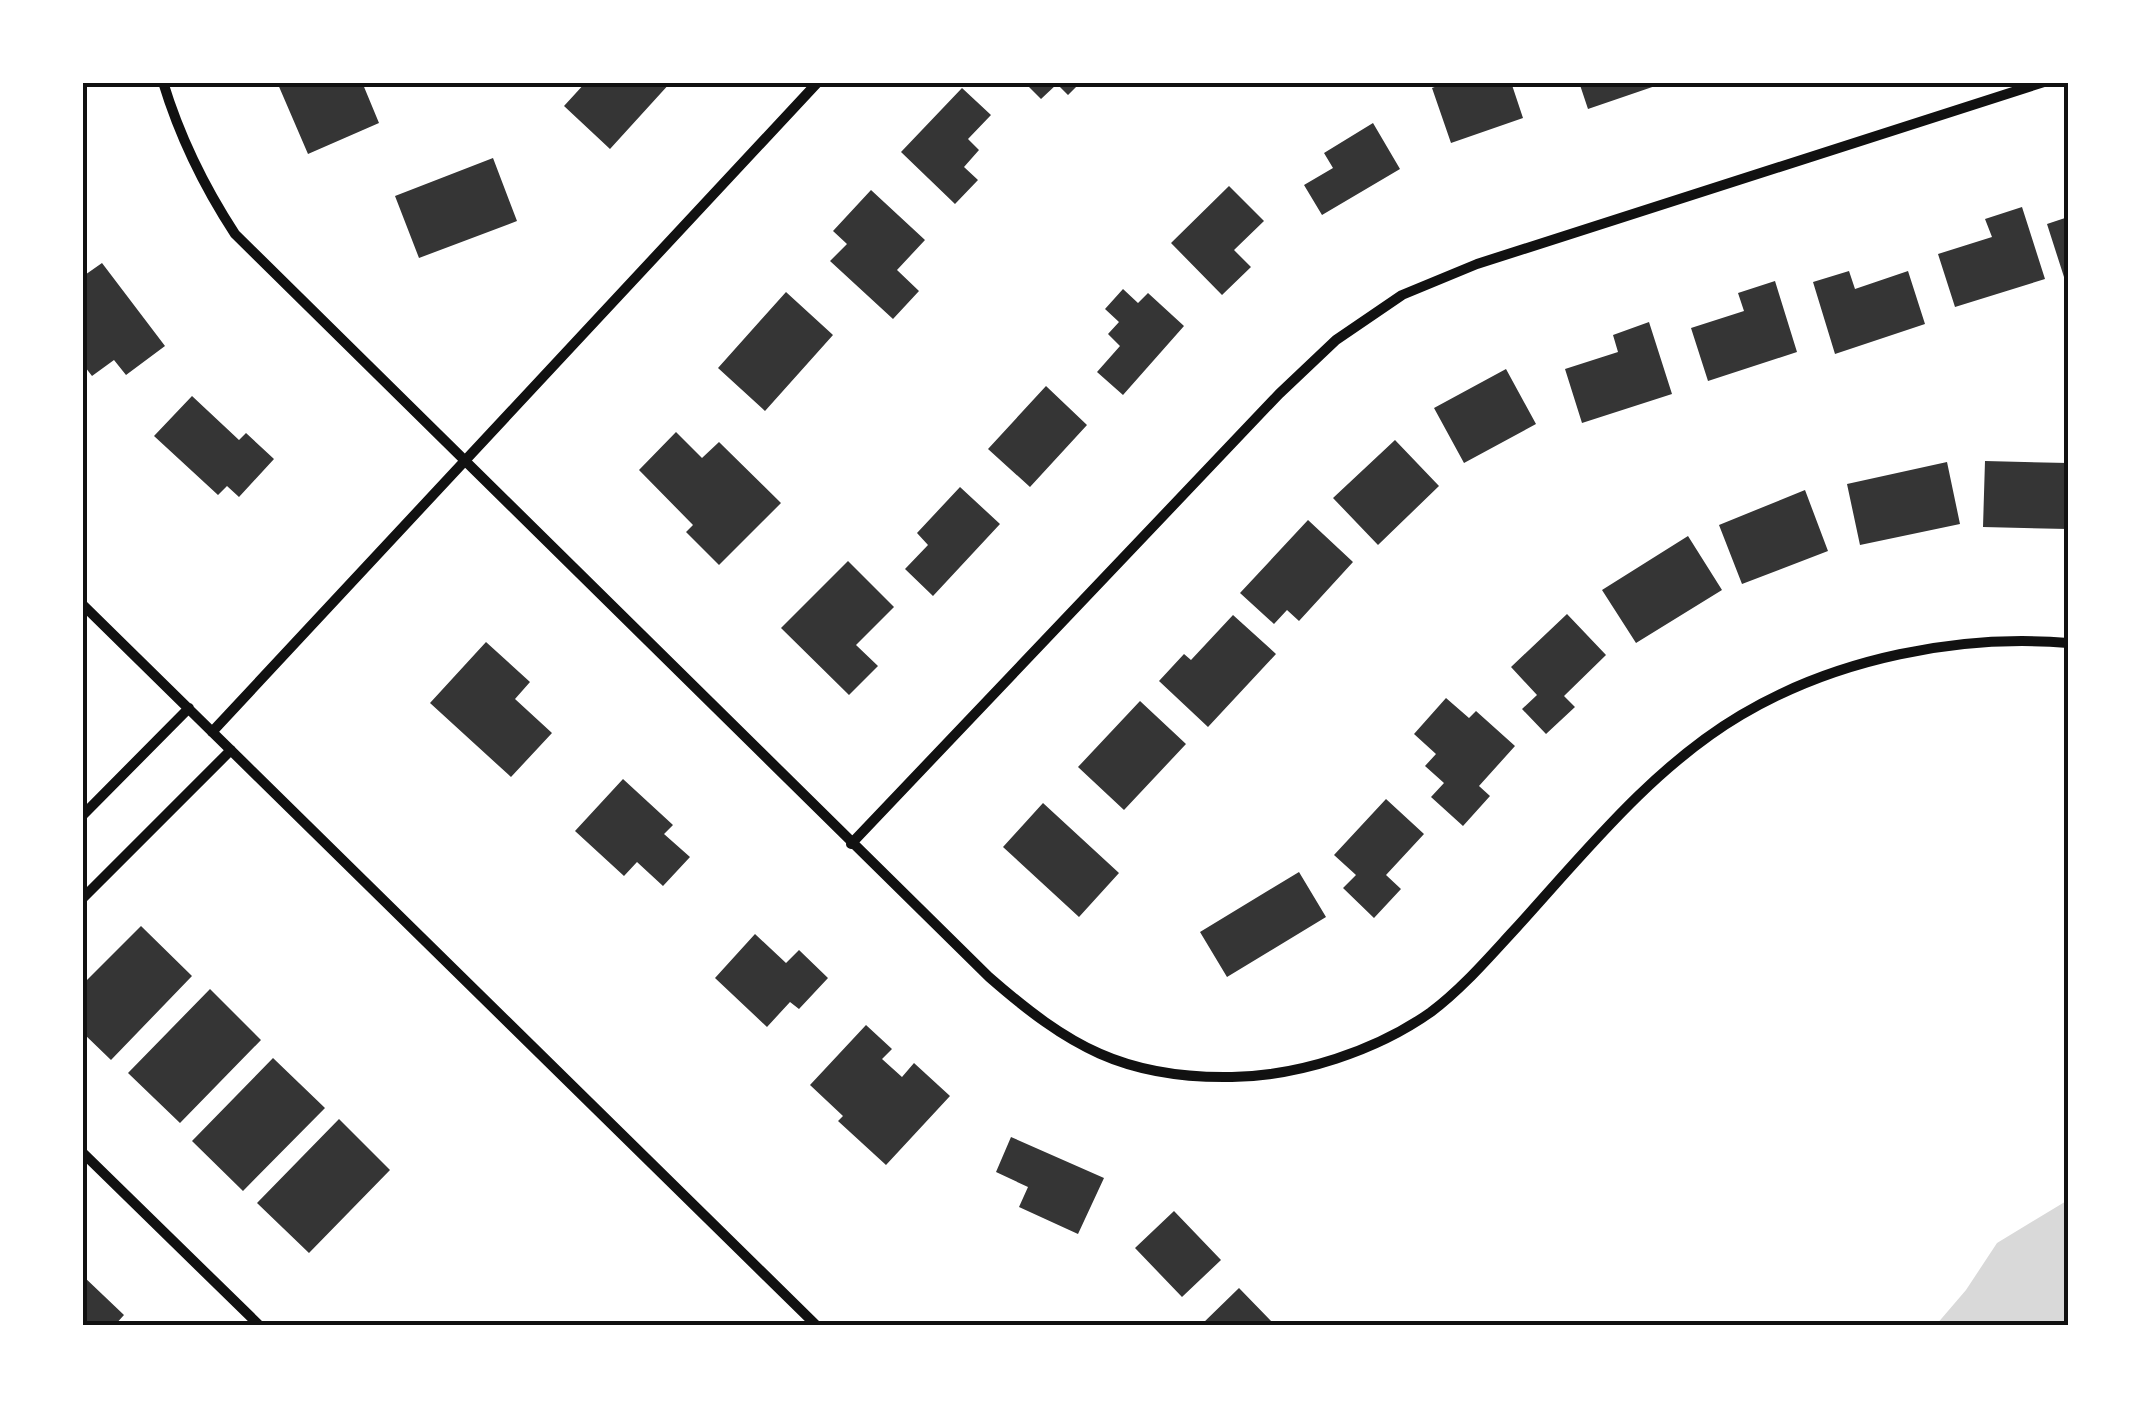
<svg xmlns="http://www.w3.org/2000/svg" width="2151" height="1408" font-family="Commissioner,sans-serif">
<rect width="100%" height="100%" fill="#fff"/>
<!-- water -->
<path fill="#d9d9d9" d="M2068,1200V1325H1936L1966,1290L1997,1243Z"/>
<!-- building -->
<path fill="#353535" d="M277,82H362L379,123L308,154Z
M586,82H671L610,149L564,106Z
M1024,82H1081L1068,95L1057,84L1041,99Z
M1448,82H1511L1523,118L1451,143L1432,88Z
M1579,82H1664V83L1588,109Z
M962,88L991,115L968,139L979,150L964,167L978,180L955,204L901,152Z
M1373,123L1400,169L1322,215L1304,185L1333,168L1324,153Z
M493,158L517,221L419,258L395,196Z
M1229,186L1264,221L1234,250L1251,267L1222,295L1171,243Z
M871,190L925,240L897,270L919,291L893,319L830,261L847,244L833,231Z
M2022,207L2045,279L1955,307L1938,254L1992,237L1985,219Z
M2068,217V275L2064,277L2047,224Z
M102,263L165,346L126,375L114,360L92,376L82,363V277Z
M1849,271L1855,289L1908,271L1925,324L1835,354L1813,282Z
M1775,281L1797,352L1708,381L1691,328L1744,311L1738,293Z
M1123,289L1138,303L1148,293L1184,326L1123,395L1097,372L1120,346L1108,334L1119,322L1105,309Z
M786,292L833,335L765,411L718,368Z
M1649,322L1672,394L1582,423L1565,369L1618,352L1613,335Z
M1506,369L1536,424L1464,463L1434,408Z
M1046,386L1087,425L1030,487L988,449Z
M192,396L239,440L246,433L274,459L239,497L227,486L218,495L154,436Z
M676,432L702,458L719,442L781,503L719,565L686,532L693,525L639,470Z
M1395,440L1439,486L1378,545L1333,498Z
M1985,461L2068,463V529L1983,527Z
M1947,462L1960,524L1860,545L1847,484Z
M960,487L1000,524L933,596L905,569L928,545L917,533Z
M1805,490L1828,551L1742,584L1719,525Z
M1308,520L1353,562L1299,621L1287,610L1274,624L1240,593Z
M1688,536L1722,590L1636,643L1602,590Z
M848,561L894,607L856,645L878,666L849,695L781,628Z
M1567,614L1606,655L1564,696L1575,707L1546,734L1522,709L1537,695L1511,667Z
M1233,615L1276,654L1208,727L1159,681L1184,654L1191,660Z
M486,642L530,682L515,699L552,733L511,777L430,703Z
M1446,698L1469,718L1476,711L1515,746L1479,786L1490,796L1463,826L1431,797L1444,783L1425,766L1436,754L1414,734Z
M1140,701L1186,744L1124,810L1078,767Z
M623,779L673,825L664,834L690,857L663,886L637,862L624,876L575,831Z
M1386,799L1424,834L1386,875L1401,889L1374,918L1343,888L1356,875L1334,855Z
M1043,803L1119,873L1079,917L1003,847Z
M1299,872L1326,917L1227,977L1200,932Z
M141,926L192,976L111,1060L82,1032V985Z
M755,934L786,963L799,950L828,978L799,1009L790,1002L767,1027L715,978Z
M210,989L261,1040L180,1123L128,1073Z
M866,1025L892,1049L882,1059L902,1077L914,1063L950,1096L886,1165L838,1121L843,1116L810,1085Z
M273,1058L325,1108L243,1191L192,1141Z
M339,1119L390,1170L309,1253L257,1203Z
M1011,1137L1104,1178L1078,1234L1019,1207L1028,1187L996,1172Z
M1174,1211L1221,1260L1182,1297L1135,1248Z
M82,1275L124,1315L114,1326H82Z
M1239,1288L1276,1326H1200Z"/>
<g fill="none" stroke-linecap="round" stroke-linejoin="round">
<!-- minor -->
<path stroke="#111" stroke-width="10" d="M163,82C180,138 203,185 235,234L989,977C1068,1046 1124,1079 1232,1077C1299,1076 1376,1051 1431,1012C1463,988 1490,956 1517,927C1585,852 1653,767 1741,715C1837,658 1959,634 2068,643
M82,604L817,1326
M212,732L818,82
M82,816L189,708
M851,844L1279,394L1336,340L1402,295L1477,264L2044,82
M82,899L231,750
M82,1152L260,1326"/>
</g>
<!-- border -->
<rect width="2151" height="1408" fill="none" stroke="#ffffff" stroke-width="170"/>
<rect x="85" y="85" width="1981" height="1238" fill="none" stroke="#111" stroke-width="4"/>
</svg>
